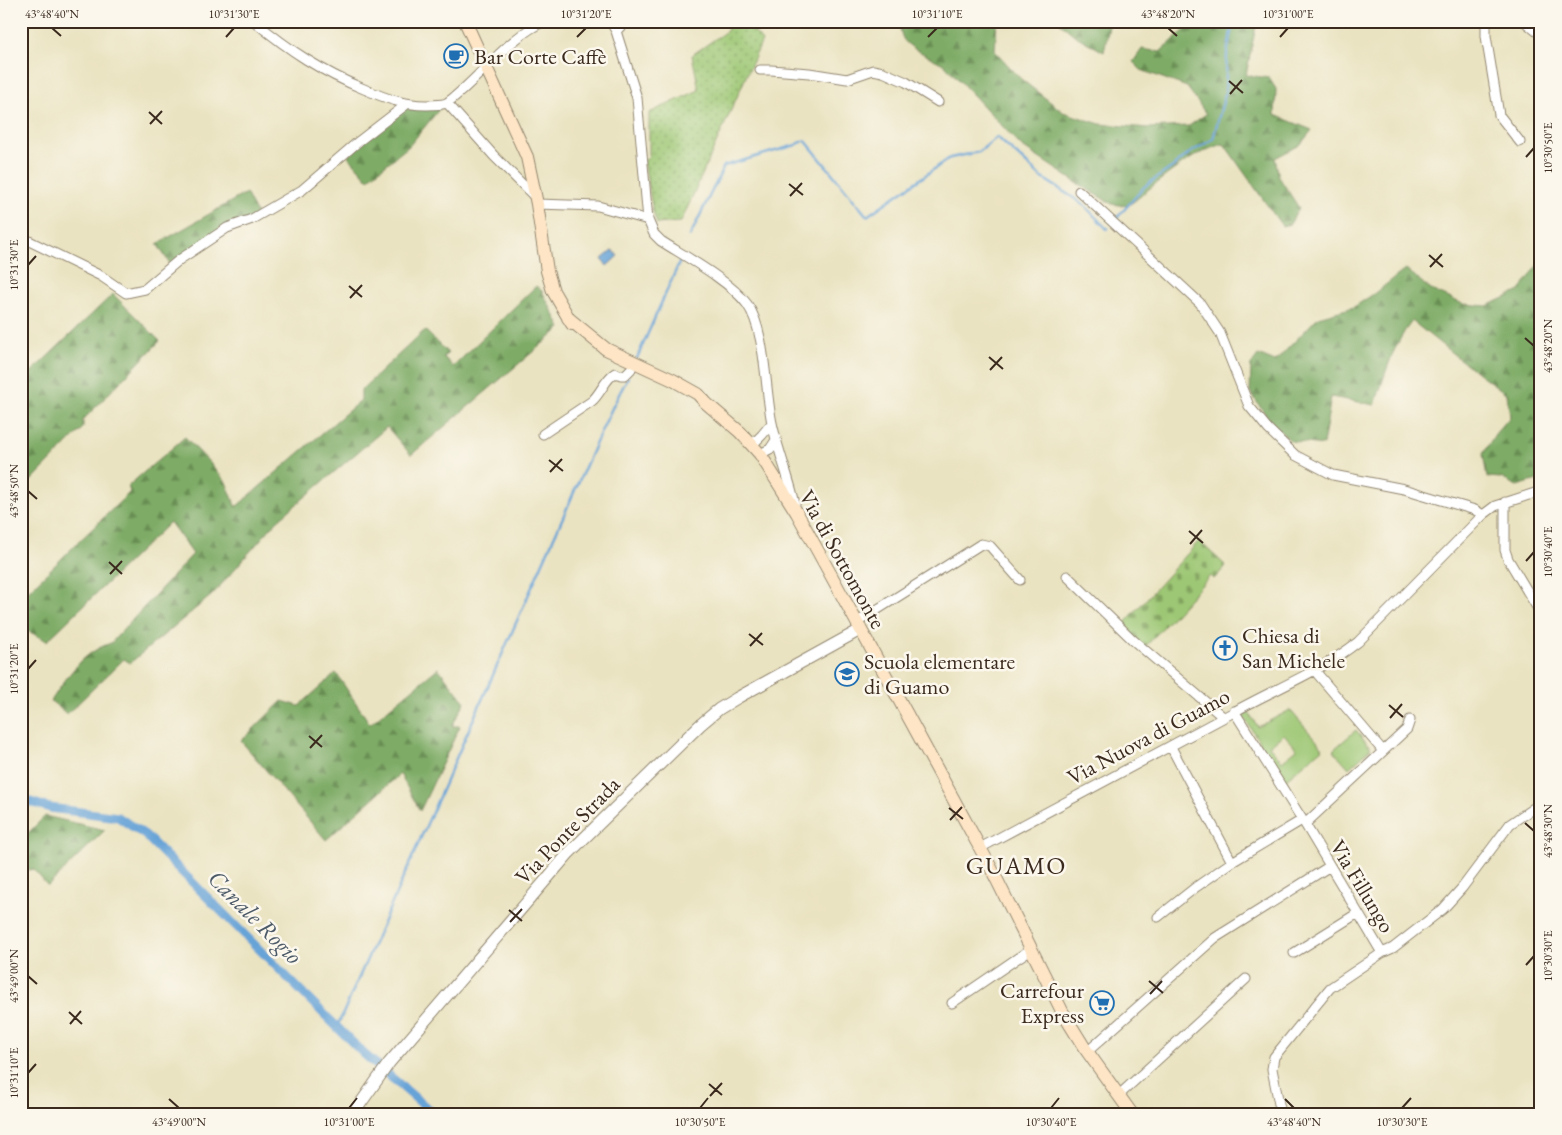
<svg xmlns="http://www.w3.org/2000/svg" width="1562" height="1135" font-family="'EB Garamond',serif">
<defs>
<pattern id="grass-dots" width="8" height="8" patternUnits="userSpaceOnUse" patternTransform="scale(1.25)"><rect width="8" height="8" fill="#9dc774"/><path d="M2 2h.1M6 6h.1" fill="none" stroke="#81a25f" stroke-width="1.8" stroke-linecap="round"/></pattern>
<pattern id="forest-firs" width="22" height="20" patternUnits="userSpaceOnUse" patternTransform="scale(1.25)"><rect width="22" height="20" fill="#7eac66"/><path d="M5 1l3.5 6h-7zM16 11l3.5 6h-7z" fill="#688c53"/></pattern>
<pattern id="cemetery-stones" width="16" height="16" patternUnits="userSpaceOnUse" patternTransform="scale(1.25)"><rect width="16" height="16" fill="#9dc774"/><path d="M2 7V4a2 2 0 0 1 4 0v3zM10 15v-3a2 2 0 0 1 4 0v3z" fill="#81a25f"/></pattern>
</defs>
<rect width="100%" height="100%" fill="#fbf7ec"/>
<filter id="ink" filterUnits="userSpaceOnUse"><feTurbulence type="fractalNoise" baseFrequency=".02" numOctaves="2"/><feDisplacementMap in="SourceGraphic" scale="10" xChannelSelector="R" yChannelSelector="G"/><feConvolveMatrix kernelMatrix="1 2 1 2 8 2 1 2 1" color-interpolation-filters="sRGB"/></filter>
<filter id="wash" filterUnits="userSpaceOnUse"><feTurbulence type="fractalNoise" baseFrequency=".0096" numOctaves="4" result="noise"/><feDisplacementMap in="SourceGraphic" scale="20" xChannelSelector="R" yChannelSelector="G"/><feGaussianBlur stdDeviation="1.12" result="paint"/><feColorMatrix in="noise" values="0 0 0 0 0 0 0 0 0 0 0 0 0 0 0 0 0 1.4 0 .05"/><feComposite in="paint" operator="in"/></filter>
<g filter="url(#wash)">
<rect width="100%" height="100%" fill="#eae3c1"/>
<!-- grass -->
<path fill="url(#grass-dots)" stroke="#6c7849" d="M727,21H760L753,30L762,41L681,222L657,224L653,212L644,161L649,157V113L699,90L692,55L728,30Z"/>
<!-- forest -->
<path fill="url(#forest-firs)" stroke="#5c6b42" d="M898,21H997L995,51L1021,79L1063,112L1100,124L1149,128L1189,126L1206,114L1187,87L1141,70L1133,62L1142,49L1160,52L1195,21H1257L1246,75L1269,78L1276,89L1275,115L1312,130L1300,145L1275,158L1279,177L1299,208L1290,224L1282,226L1224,144C1190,152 1155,185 1128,206L1112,204L1080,185L1021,146L945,65C935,59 909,48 904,40C901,36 900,27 898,21Z
M1058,21H1110L1104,52L1074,35Z
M403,106L441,107L409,146L368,179L348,156Z
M246,193L257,214L170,264L157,244Z
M1541,260V479L1517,486L1501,478L1487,477L1483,454L1495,434L1510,417L1507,394L1462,361L1412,321C1392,346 1385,375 1375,405L1331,397L1323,445L1291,441L1272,424L1250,392L1251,365L1258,355L1275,362L1318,317L1354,307L1375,293L1406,269L1431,290L1463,304L1487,306L1520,291Z
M536,286L542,291L561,328L411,455L387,427L277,521L212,595L130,663L124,659L67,714L51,701C68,676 81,653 111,643L193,554L170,522L47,641L28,631L21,638V598L130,492L128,486L185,437L210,463L226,482L236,507L361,400V390L425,330L448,353L444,357L453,367Z
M113,294L160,341L83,420V428L21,491V376L26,377Z
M438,668L465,702L452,726H460L420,811L400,774L326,840L241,741L282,701L299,706L336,673L370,724Z
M45,816L105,830L48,886L33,869L29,870L21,861V840Z"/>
<!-- cemetery -->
<path fill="url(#cemetery-stones)" stroke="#6c7849" d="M1199,541L1226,566L1214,579L1210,576L1144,648L1121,627Z"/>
<!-- park -->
<path fill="#9dc774" stroke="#6c7849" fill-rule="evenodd" d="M1290,710L1323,748L1284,781L1243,716L1249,713L1258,727ZM1284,734L1297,749L1282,761L1269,746Z
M1356,730L1371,748L1349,768L1333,750Z"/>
<!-- water -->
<path fill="#66a3d7" stroke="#50667a" d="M613,250L618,256L607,266L602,259Z"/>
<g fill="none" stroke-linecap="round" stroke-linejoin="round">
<!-- stream -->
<path stroke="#66a3d7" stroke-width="2.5" d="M1116,219L1145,186L1174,166L1188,154L1213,139L1225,94L1227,54L1233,21
M690,236L724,166L796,145L805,140L867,216L950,158L979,152L997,137L1041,177L1083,204L1107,229L1108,228
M637,358L680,261
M337,1027L598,438L613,406L628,377"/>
<!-- canal -->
<path stroke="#66a3d7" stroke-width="9" d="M21,799L50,808L118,817L145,835L364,1054L434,1114"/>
</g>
</g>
<g filter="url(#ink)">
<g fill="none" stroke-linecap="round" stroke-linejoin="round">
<!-- minor casing -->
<g stroke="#928670" stroke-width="11">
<path id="minor" d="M254,21C289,50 322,72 364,89C385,98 403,105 426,105C433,104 443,106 448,102C479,79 509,36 545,21
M610,21L616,31L637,98L648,220L654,234L661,241C686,257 730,281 747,304C766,330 765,391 772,423C778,451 789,477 795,504
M1488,21L1486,26V36L1499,115L1520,142
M1524,21L1541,35
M616,31L626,21
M760,70H771L809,73L847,79L873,70L883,72L906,82L938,102
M447,103L494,156L536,198
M1079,191L1200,303L1220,333L1249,406L1268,429L1295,455L1333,475L1404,489L1475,510L1483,515
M537,204L598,206L648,220
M21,237L101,276L126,293L145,289L179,260L227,228L252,219L302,190L359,141L407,104
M621,375H625L631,369
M543,434L592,401C601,393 605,379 615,373L617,374
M752,445L762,435L772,423
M760,454L770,449L776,440
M1505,502V550L1508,559L1541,614
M1067,576L1133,640L1223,717
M856,623L981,544L990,546L1020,580
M1315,671L1383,751
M1234,711L1305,824L1382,953L1330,988L1274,1057L1272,1069L1281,1114
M1171,747L1232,862
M1305,824L1407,729L1410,720
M980,848C1064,803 1148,758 1232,713C1274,689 1320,672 1358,642L1483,515L1495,506L1541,491
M1158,917L1196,887L1232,862L1302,820
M1294,953L1358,913
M1382,953L1393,948L1443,909L1462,888L1510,824L1541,803
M952,1003L1031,949
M1087,1052L1215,938L1330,866
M1119,1095L1246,979
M21,1111L25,1114"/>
</g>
<!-- tertiary casing -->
<g stroke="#928670" stroke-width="13">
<path id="tertiary" d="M353,1114L389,1063L569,853L700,725L719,709L737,698L860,630"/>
</g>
<!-- secondary casing -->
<g stroke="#928670" stroke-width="14">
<path id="secondary" d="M465,21L527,157L537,204L547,271L553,291L572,324
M568,318L606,349L673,380L698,394L706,403L740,432L760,454L797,513L991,868L1063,1013L1084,1047L1132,1114"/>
</g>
<!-- minor -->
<use href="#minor" stroke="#fff" stroke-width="9"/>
<!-- tertiary -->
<use href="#tertiary" stroke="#fff" stroke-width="11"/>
<!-- secondary -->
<use href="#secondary" stroke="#fde5c5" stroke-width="12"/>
</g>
</g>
<!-- ticks -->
<path fill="none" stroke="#3b2a1e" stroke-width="2" d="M52,28L61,36M1168,28L1177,36M226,37L234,28M577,37L586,28M928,37L937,28M1280,37L1288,28M1229,81L1243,93M1230,94L1242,80M149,112L162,124M150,124L162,111M1526,157L1534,148M789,184L803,195M790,196L802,183M1429,255L1443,267M28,265L36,256M1430,267L1442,254M349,286L362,297M350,298L362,285M1525,338L1534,346M989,357L1003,369M990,370L1002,357M549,460L563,471M550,472L562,459M28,491L37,499M1189,531L1203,543M1190,544L1202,530M1526,561L1534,552M109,562L122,574M110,574L122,561M749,634L763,645M750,646L762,633M28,669L36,660M1389,705L1403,717M1390,718L1402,704M309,736L322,747M310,748L322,735M949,808L963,819M950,820L962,807M1525,823L1534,831M509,910L522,921M510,922L522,909M1526,965L1534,956M28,976L37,984M1149,981L1163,993M1150,994L1162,981M69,1012L82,1024M70,1024L81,1011M28,1073L36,1064M709,1084L722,1095M710,1096L722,1083M169,1099L179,1108M1285,1099L1294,1108M349,1108L357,1098M700,1108L708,1098M1051,1108L1059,1098M1402,1108L1411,1098"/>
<!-- icons -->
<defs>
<g id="cafe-ring" transform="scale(1.25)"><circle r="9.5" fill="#fbf7ec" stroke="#1f6fb2" stroke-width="1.5"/><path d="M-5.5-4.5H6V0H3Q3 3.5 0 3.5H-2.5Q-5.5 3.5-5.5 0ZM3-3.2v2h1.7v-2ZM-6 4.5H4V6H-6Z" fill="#1f6fb2"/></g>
<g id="church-ring" transform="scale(1.25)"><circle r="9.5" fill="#fbf7ec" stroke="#1f6fb2" stroke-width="1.5"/><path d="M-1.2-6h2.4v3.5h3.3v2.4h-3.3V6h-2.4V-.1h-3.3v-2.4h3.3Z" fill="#1f6fb2"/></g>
<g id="school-ring" transform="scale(1.25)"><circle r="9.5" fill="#fbf7ec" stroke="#1f6fb2" stroke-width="1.5"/><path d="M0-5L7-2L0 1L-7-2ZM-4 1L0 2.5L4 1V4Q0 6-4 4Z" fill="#1f6fb2"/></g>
<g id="supermarket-ring" transform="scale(1.25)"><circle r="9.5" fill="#fbf7ec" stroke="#1f6fb2" stroke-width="1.5"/><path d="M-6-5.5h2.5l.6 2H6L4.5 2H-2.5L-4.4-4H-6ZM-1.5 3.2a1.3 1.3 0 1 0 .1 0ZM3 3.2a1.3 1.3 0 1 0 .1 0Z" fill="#1f6fb2"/></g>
</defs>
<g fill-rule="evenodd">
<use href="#cafe-ring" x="456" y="56"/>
<use href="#church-ring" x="1225" y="648"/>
<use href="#school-ring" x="847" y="674"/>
<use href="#supermarket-ring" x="1102" y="1003"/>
</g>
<g text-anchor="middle" stroke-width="5" stroke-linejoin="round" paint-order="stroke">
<!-- poi labels -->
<g font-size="22" fill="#3b2a1e" stroke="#fbf7ec" text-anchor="start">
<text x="474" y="64">Bar Corte Caffè</text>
<text x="1242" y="643">Chiesa di<tspan x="1242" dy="25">San Michele</tspan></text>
<text x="864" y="669">Scuola elementare<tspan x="864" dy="25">di Guamo</tspan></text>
<text x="1084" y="998" text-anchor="end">Carrefour<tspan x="1084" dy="25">Express</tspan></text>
</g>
<!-- street labels -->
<g font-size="22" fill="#3b2a1e" stroke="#fbf7ec">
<text transform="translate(843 559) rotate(61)" y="8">Via di Sottomonte</text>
<text transform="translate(1148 736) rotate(-28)" y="8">Via Nuova di Guamo</text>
<text transform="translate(567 830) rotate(-46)" y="8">Via Ponte Strada</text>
<text transform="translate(1363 886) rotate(59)" y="8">Via Fillungo</text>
</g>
<!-- water labels -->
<g font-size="24" font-style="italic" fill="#4c5a68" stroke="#fbf7ec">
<text transform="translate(255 917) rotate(45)" y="8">Canale Rogio</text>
</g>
<!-- quarter labels -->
<g font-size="25" letter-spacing="1" fill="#3b2a1e" stroke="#fbf7ec">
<text x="1016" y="874">GUAMO</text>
</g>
</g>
<!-- margin -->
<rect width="1562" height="1135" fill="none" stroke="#fbf7ec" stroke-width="55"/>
<rect x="28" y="28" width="1506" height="1080" fill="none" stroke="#3b2a1e" stroke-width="2"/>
<g font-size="12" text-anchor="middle" fill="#3b2a1e">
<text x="52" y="18">43°48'40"N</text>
<text x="234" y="18">10°31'30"E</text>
<text x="586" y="18">10°31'20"E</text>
<text x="937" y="18">10°31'10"E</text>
<text x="1168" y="18">43°48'20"N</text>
<text x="1288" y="18">10°31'00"E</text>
<text transform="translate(1548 148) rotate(-90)" y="4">10°30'50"E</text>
<text transform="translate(14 265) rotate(-90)" y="4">10°31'30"E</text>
<text transform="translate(1548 346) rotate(-90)" y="4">43°48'20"N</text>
<text transform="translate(14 491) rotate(-90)" y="4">43°48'50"N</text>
<text transform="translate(1548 552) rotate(-90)" y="4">10°30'40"E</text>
<text transform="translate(14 669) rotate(-90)" y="4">10°31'20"E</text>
<text transform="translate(1548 831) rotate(-90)" y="4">43°48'30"N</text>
<text transform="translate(1548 956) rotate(-90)" y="4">10°30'30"E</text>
<text transform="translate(14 976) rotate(-90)" y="4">43°49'00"N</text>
<text transform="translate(14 1073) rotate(-90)" y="4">10°31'10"E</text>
<text x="179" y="1126">43°49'00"N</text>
<text x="349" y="1126">10°31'00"E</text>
<text x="700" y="1126">10°30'50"E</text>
<text x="1051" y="1126">10°30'40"E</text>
<text x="1294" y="1126">43°48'40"N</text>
<text x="1402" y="1126">10°30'30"E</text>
</g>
</svg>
